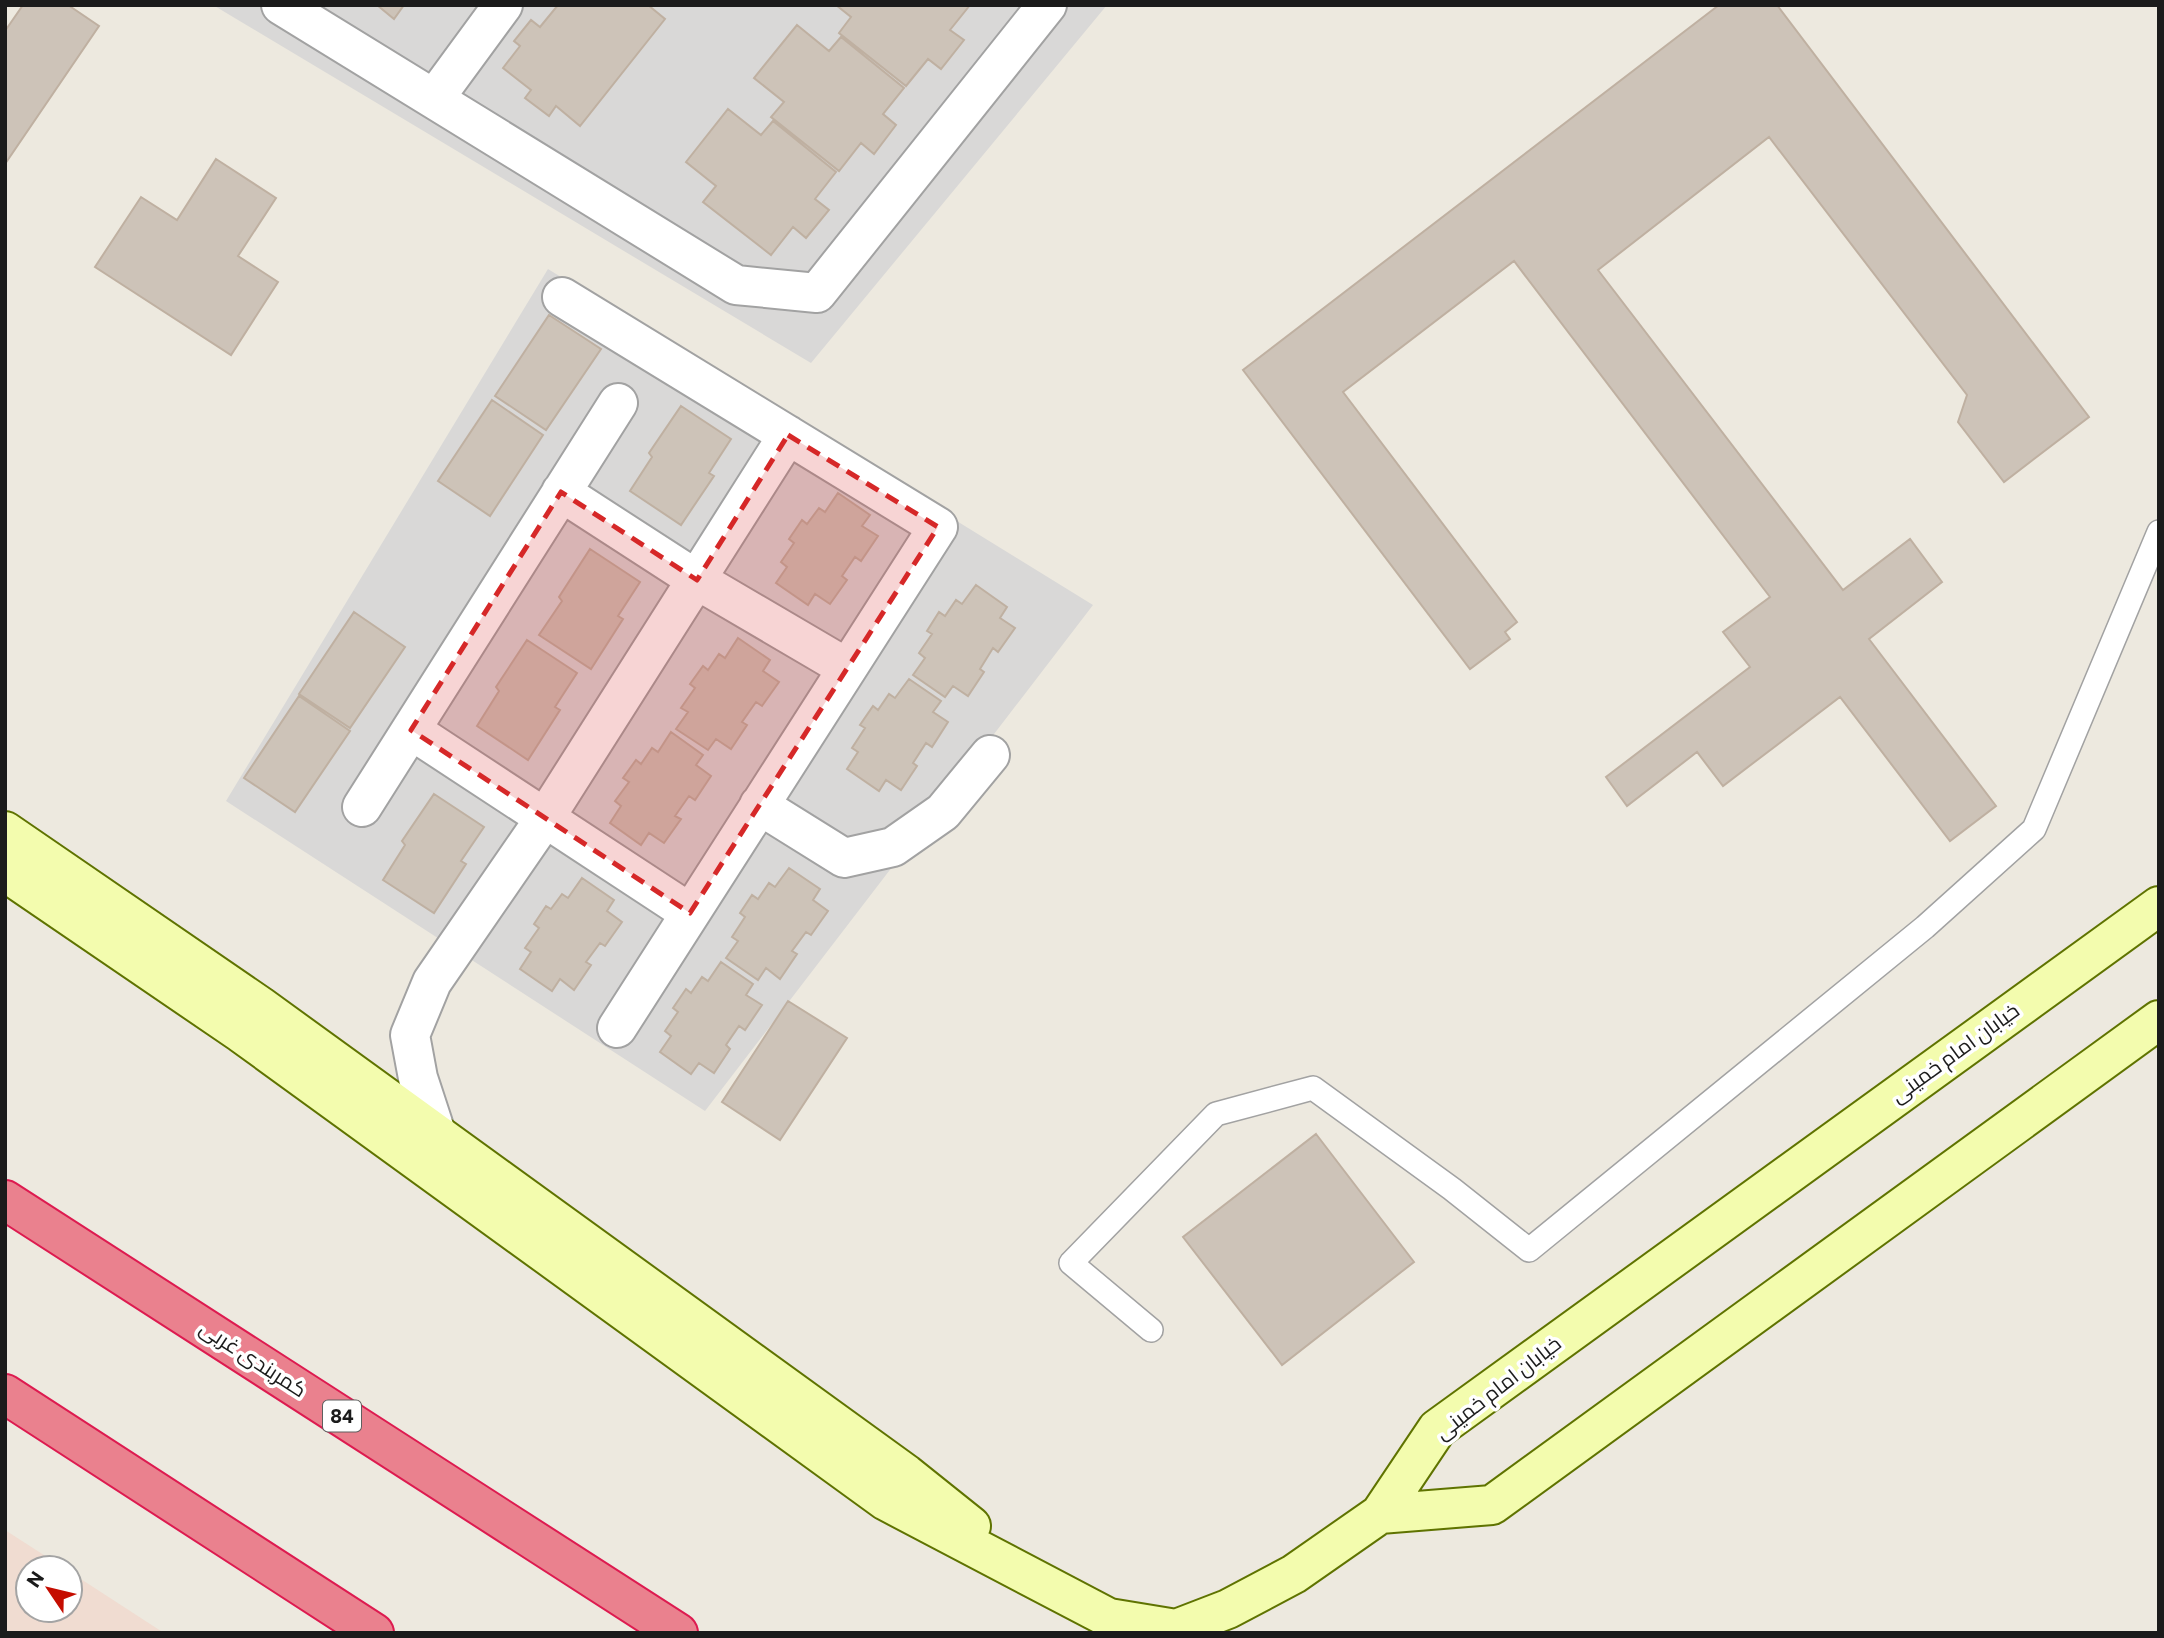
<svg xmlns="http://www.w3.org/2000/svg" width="2164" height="1638" font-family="Commissioner,Cairo,sans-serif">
<rect width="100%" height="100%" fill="#ede9df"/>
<!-- residential -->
<path fill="#d9d8d7" d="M213,5H1107L811,363Z
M548,269L1093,605L705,1111L226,801Z"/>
<!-- military -->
<path fill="#f0dcd1" d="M5,1530L64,1568H28V1610H70V1572L164,1633H5Z"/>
<!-- building -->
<path fill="#cdc3b8" stroke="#bfb0a1" stroke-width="2" d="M23,5H68L99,26L5,164V31Z
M377,5H404L394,19Z
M558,5H648L665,19L580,126L556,106L549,116L525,98L531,90L503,68L520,46L514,41L531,20L540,27Z
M836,5H970L950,30L964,40L941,69L928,59L906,86L839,33L851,17Z
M1719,5H1777L2089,417L2004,482L1958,422L1967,395L1769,137L1598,270L1843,590L1910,539L1942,582L1869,639L1996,806L1950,841L1840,697L1723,786L1697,752L1627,806L1606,777L1750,667L1723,632L1770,597L1514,261L1343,392L1517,622L1505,632L1510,639L1470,669L1243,370Z
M797,25L829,51L841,37L904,88L883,114L896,125L874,154L861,143L839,171L771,117L784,102L754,78Z
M728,109L761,135L773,121L836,172L815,199L829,210L806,238L793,227L771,255L703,202L716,186L686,162Z
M216,159L276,198L238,256L278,282L231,355L95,267L141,197L177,220Z
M549,315L601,349L546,430L495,396Z
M492,400L543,435L490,516L438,481Z
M681,406L731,439L709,473L714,476L681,525L630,491L652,457L649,453Z
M838,493L870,515L862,526L878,536L861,561L855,557L842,576L847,580L830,604L815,594L808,605L776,583L787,567L781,562L794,543L789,539L802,520L807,524L819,508L825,512Z
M590,549L640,582L618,616L623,619L591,669L539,635L562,601L559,597Z
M976,585L1007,607L1000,618L1015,628L998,652L993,648L980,669L984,672L968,696L953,686L945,697L913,675L925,658L919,653L932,634L927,631L939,612L945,616L956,600L962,604Z
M354,612L405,647L350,728L299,694Z
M738,638L770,660L763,671L779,682L762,706L756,702L742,722L747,725L731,749L716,739L708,750L676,729L688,712L681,708L695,688L690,684L703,666L708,670L719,654L725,658Z
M527,640L577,673L555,707L560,710L528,760L477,726L499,691L496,687Z
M909,679L941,701L933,712L948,722L932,747L926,743L913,763L917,766L901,790L886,780L879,791L847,769L858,752L852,748L865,728L860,725L873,706L878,710L889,694L895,698Z
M299,696L350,731L295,812L244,778Z
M671,732L703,755L696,765L711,776L695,800L689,796L675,816L681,819L664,843L649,833L641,845L610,823L621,806L615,801L629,782L623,778L636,760L641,764L652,748L658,752Z
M434,794L484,827L461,861L466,864L434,913L383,880L405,845L402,841Z
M789,868L820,889L813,900L828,911L811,935L806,932L792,951L797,954L780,979L766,968L758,980L726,958L738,941L732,937L745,917L740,913L752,895L758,899L769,883L775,887Z
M582,878L614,900L607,911L622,922L605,946L600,943L586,962L591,965L574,990L560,979L552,991L520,969L531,952L525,948L539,928L534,924L546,906L551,909L562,894L568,898Z
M721,962L753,984L746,995L762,1005L745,1030L739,1026L726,1045L730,1049L714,1073L699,1063L691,1074L660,1052L671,1036L665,1031L678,1012L673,1008L686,989L691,993L702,977L708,981Z
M788,1001L847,1038L780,1140L722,1102Z
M1316,1134L1414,1262L1282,1365L1183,1237Z"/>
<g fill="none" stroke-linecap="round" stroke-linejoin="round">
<!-- lane casing -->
<g stroke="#a2a2a2" stroke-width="26">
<path id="lane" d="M1151,1330L1071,1263L1216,1114L1313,1088L1452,1189L1529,1250L1925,927L2034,829L2159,532"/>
</g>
<!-- street casing -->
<g stroke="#a2a2a2" stroke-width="42">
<path id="street" d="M281,5L736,285L817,293L1047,5
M434,99L503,5
M562,297L938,527L617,1028
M561,492L697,580L847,668
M411,730L690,913
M759,805L844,858L893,847L943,812L990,755
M362,807L618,403
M436,1133L418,1078L410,1035L432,982L545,818L788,435"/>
</g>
<!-- secondary casing -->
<g stroke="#5f7300" stroke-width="42">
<path id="secondary" d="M5,831L260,1006L906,1474L971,1526
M5,872L241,1033L886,1501L1109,1618L1176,1629L1228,1609L1294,1574L1380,1514L1437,1429L2159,906
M1380,1514L1492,1505L2159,1020"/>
</g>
<!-- highway casing -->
<g stroke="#dd1b50" stroke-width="42">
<path id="highway" d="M5,1200L678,1633
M5,1394L374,1633"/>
</g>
<!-- lane -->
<use href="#lane" stroke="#fff" stroke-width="23"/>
<!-- street -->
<use href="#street" stroke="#fff" stroke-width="38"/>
<!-- secondary -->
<use href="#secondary" stroke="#f3fcae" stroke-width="38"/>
<!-- highway -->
<use href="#highway" stroke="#ea818e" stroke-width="38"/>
</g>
<!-- marked area -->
<path fill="#d62828" fill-opacity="0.2" stroke="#d62828" stroke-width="5" stroke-dasharray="14 9" stroke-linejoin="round" d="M788,435L938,527L690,913L411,730L561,492L697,580Z"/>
<g text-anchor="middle" stroke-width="7" stroke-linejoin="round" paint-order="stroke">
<!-- shield labels -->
<rect fill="#fff" stroke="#5f5f5f" stroke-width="2" x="323" y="1400.5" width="38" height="31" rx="5"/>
<g font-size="19" font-weight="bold" fill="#1b1b1b">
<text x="342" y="1423">84</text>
</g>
<!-- street labels -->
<g font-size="21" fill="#1b1b1b" stroke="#fff">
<text transform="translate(1955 1053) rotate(-36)" y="7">خیابان امام خمینی</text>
<text transform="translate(253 1359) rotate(33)" y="7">کمربندی غربی</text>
<text transform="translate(1498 1388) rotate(-38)" y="7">خیابان امام خمینی</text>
</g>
</g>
<!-- border -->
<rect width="2164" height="1638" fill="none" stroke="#1b1b1b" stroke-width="14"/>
<!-- north arrow -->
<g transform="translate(49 1589) rotate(305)"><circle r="33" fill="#ffffff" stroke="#a4a4a4" stroke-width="2"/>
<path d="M0-5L12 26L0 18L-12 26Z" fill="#c50d00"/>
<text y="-10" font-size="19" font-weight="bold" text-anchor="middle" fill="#1b1b1b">N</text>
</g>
</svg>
